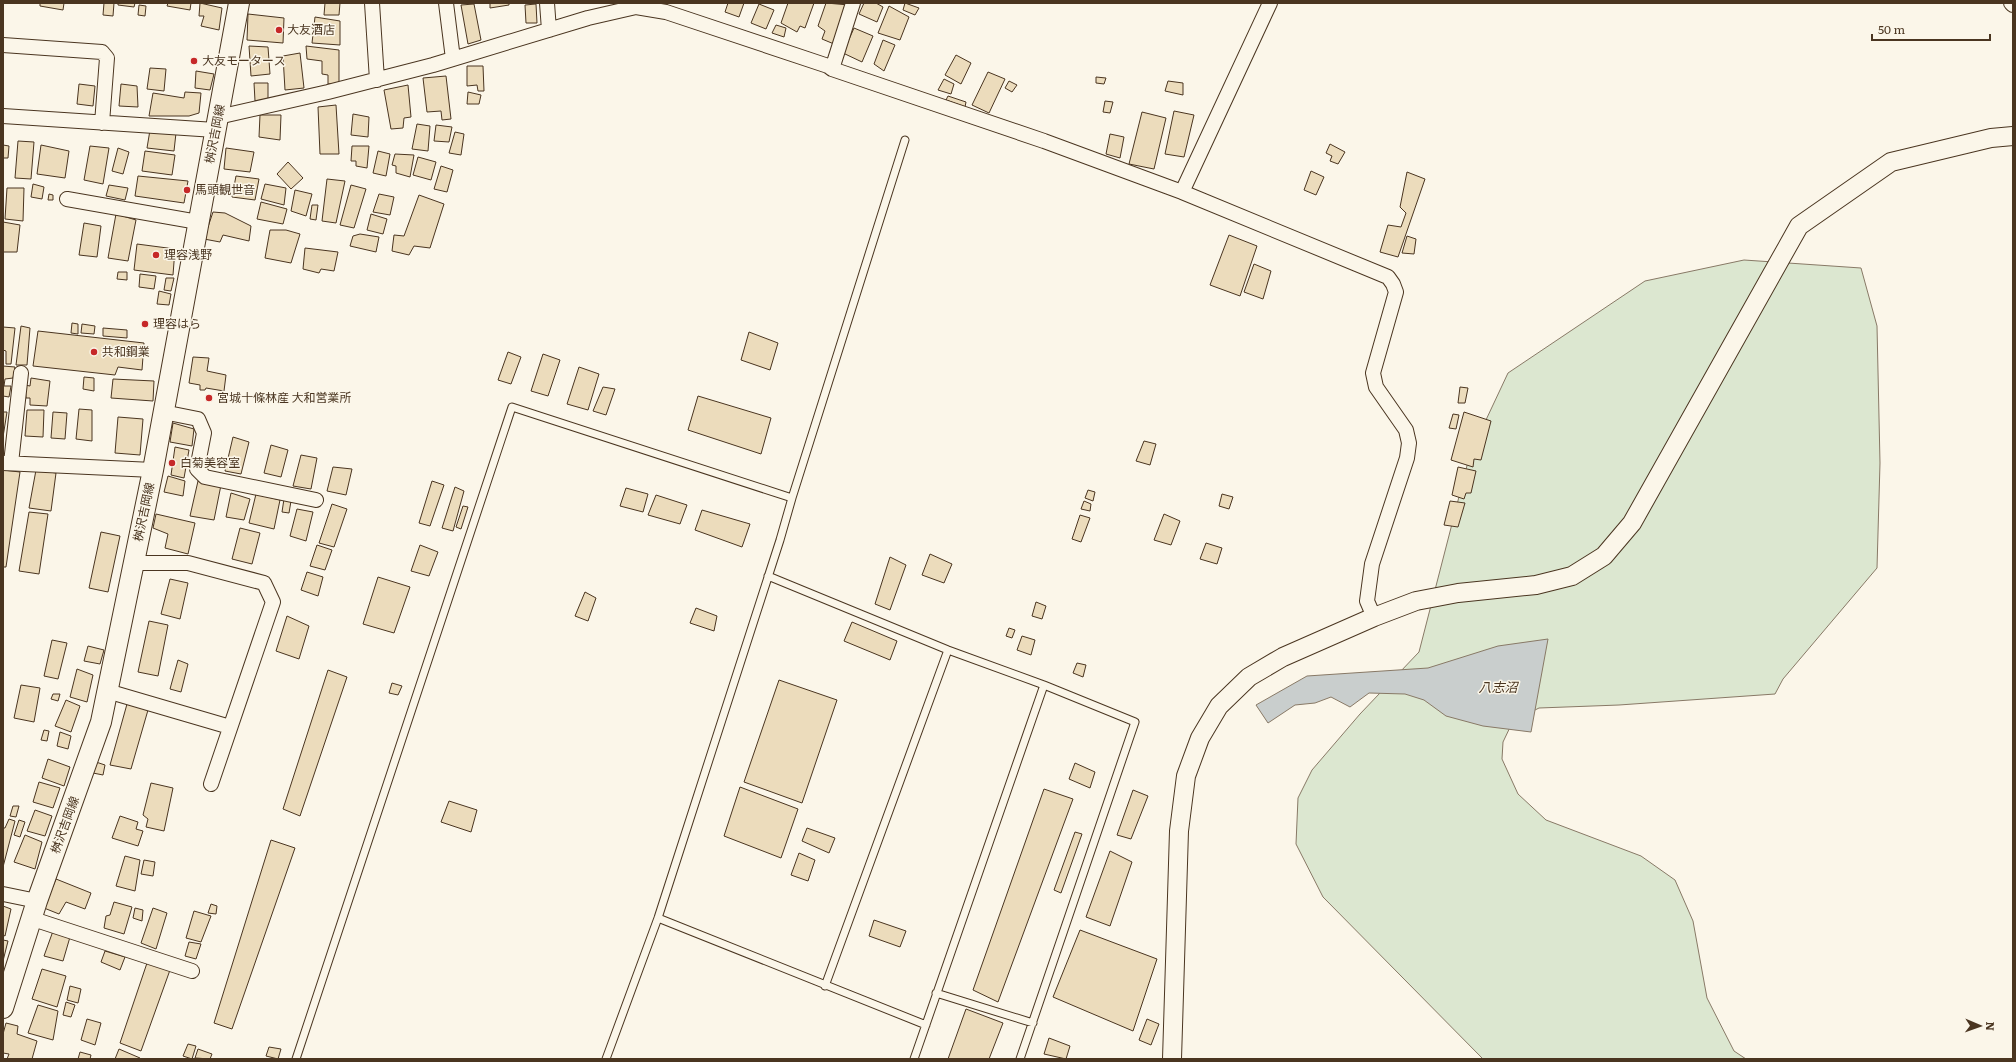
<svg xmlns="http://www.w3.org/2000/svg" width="2016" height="1062" font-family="Literata,'Noto Sans JP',serif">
<rect width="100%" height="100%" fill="#fbf6e9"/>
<!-- green -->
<path fill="#dce7d0" stroke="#887966" d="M1744,260L1861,268L1877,326L1880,463L1877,568L1783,679L1775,694L1619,705L1539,708L1513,721L1503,742L1502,759L1518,794L1546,820L1641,856L1675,880L1693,921L1707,998L1734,1051L1746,1059H1483L1323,897L1296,844L1298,798L1312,770L1360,714L1419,652L1470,454L1508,373L1645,281Z"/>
<!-- water -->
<path fill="#c9cecd" stroke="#887966" d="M1548,639L1531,732L1483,726L1446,716L1424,700L1405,694L1369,693L1350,707L1331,697L1315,703L1295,705L1268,723L1256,705L1307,676L1428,668L1498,646Z"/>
<!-- building -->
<path fill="#ecdcbc" stroke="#4a3520" d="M40,3H64L63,10L40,6Z
M104,3H114L113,16L103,15Z
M118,3H135L134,7L118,5Z
M168,3H191L190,10L167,6Z
M200,3L222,8L219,30L201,26L204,16H199Z
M325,3H340L339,15H324Z
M490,3H509V5L490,8Z
M728,3H744L739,17L725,12Z
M788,3H814L805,28L800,26L797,32L781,23Z
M826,3L849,5L834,44L822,39L825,31L818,26Z
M864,3H876L883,7L877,22L859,14Z
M905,3L919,8L915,15L903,10Z
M474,4L481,40L468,44L461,5Z
M536,4L537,23H526L525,5Z
M759,4L774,10L766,29L751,23Z
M139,5L146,6L145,16L138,15Z
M889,6L909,17L900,40L878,33Z
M248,14L284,18L283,43L247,40Z
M315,17L340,21V45L312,43Z
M776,25L786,28L784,37L772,33Z
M854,28L873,36L862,62L843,53Z
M883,40L895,45L884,71L874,64Z
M249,46L268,47L270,74L251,76Z
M306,46L339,50V83L328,84V75L322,74V61L307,59Z
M300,53L304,88L285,90L283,56Z
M956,55L971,63L961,84L945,75Z
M467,66H483L484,91H478L477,85L467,86Z
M150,68L166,69L164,91L147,89Z
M196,71L214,74L210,90L195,88Z
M988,72L1005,79L989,113L972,105Z
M446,76L451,119L442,120L441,111L427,112L423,78Z
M1096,77L1106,78L1104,84L1096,83Z
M944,79L954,84L951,94L938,90Z
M1009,81L1017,85L1012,92L1005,88Z
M1168,81L1183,83V95L1165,91Z
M254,83H268V99L255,101Z
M79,84L95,86L93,106L77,104Z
M121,84L137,86L138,107L119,106Z
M408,85L411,117L404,118L403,128L391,129L384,90Z
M185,92L201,93L199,113L189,116H149L153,93L184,98Z
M468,92L481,95L479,104H467Z
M948,96L966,102L965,107L946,100Z
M1105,101L1113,102L1110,113L1103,112Z
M336,105L339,154H320L318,107Z
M1174,111L1194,115L1184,157L1165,154Z
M1142,112L1166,118L1154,169L1129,164Z
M353,114L369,117L368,137L351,135Z
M260,115H281L280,140L259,137Z
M417,124L430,126L428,151L412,149Z
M436,125L452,127L449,142L434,141Z
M150,130L176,133L174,151L147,148Z
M455,132L464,134L461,155L449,153Z
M1110,134L1124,137L1120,158L1106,154Z
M18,141L34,142L31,179L15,178Z
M1330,144L1345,152L1338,164L1330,161L1332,156L1326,153Z
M3,145L9,146L8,158H3Z
M41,145L69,151L65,178L37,174Z
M90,146L109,148L103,184L84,180Z
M352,146H369L367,168L356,166V161H351Z
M118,148L129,152L123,174L112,171Z
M226,148L254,152L250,172L224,169Z
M145,151L175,155L172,175L142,171Z
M378,151L390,154L386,176L373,173Z
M395,154L414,155L410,177L396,173V166L392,165Z
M418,157L436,162L431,180L413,175Z
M288,162L303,178L291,189L277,174Z
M441,166L453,170L447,192L434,189Z
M1311,171L1324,177L1316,195L1304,190Z
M1407,172L1425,179L1398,257L1380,252L1388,225L1401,227L1406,213L1400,207Z
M138,176L188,181L184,203L135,196Z
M236,176L259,179L255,200L232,197Z
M327,179L345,181L336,223L322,221Z
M33,184L44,187L42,199L31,197Z
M265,184L286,188L284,205L261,199Z
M109,185L128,188L125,200L106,196Z
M351,185L366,189L354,228L340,225Z
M7,188H24L23,221L5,219Z
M295,190L312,194L306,216L291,211Z
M49,194L53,195V200H48Z
M379,194L394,197L390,215L373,212Z
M419,195L444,204L430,248L414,246L409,255L392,251L394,235L404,236Z
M261,202L287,209L283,224L257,219Z
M312,205H318L316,220L310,219Z
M213,212L225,213L251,226L249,241L223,235L220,242L204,239Z
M116,214L136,220L128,261L108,258Z
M371,214L387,219L383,234L367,230Z
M3,222L20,225L17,252H3Z
M84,223L101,226L97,257L79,255Z
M270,230H286L300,234L291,263L265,258Z
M360,234L379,237L376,252L350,246L353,236Z
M1229,235L1257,246L1240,296L1210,285Z
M1407,236L1416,239L1414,254L1402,253Z
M137,244L175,249L173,275L134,270Z
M305,248L338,252L334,271L321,269L319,273L303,269Z
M1254,264L1271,271L1263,299L1244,292Z
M118,272H127V280L117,279Z
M140,274L156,276L154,289L139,287Z
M166,278H174L171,291L164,290Z
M159,291L171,294L169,305L157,304Z
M72,323L78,324V334L71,333Z
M82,324L95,326L94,334L81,333Z
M21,326L30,328L27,365H16Z
M3,327L15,328L11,364H6V351L3,350Z
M103,328L127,330V338L103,336Z
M38,331L144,343L142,370L118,367L115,375L33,366Z
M749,332L778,343L770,370L741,360Z
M508,352L521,357L511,384L498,380Z
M543,354L560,360L548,396L531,391Z
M193,357L209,358L207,371L226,375L224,391L206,388L205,390H200V385L189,383Z
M3,366L15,367L13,378L5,379L4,386H11L9,397L3,396Z
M579,367L599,374L588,410L567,404Z
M84,377L94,378V391L83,389Z
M31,378L50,381L47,406L30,405V398H26L25,385L30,386Z
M113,379L154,381L153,401L111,398Z
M603,387L615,389L606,415L593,411Z
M1460,387L1468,388L1465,403H1458Z
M698,396L771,418L761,454L688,430Z
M79,409L92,410V441L76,439Z
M27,410H44L43,437L25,436Z
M3,412H7L3,437Z
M53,412L67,413L65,439L51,438Z
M1464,412L1491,421L1481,460L1474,459L1473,467L1451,460Z
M1453,414L1459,415L1456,429L1449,428Z
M118,417L143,419L140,455L115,453Z
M173,423L194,429L192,446L170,442Z
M233,437L249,442L241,474L225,471Z
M1144,441L1156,444L1150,465L1136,461Z
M271,445L288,450L281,477L264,473Z
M175,447L189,450L184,478L171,475Z
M301,455L317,458L311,489L293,486Z
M333,467L352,469L346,495L327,491Z
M1458,467L1476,471L1471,493H1466L1464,499L1452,495Z
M3,470L20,472L6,567H3Z
M36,470L56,473L51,511L29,508Z
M168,476L185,481L183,496L164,492Z
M198,481L221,485L214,520L190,516Z
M432,481L444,485L430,526L419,523Z
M455,487L464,491L453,531L442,528Z
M626,488L648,494L643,512L620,506Z
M1088,490L1095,492L1093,501L1085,498Z
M231,493L250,499L244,520L226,517Z
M256,494L280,500L274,529L249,523Z
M1222,494L1233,497L1229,509L1219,506Z
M656,495L687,505L680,524L648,515Z
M284,499L291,501L289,513L282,512Z
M1084,501L1091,504L1090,511L1081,509Z
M1450,501L1465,503L1458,527L1444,525Z
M332,504L347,509L334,547L319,543Z
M463,506L468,507L461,529L456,527Z
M297,509L313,512L306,541L290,536Z
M702,510L750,524L742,547L695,530Z
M29,512L48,514L39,574L19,571Z
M156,514L195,523L188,554L165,548L168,534L153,528Z
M1164,514L1180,521L1171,545L1154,540Z
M1080,515L1090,518L1081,542L1072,539Z
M240,528L260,533L252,564L232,559Z
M101,532L120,536L108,592L89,588Z
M1206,543L1222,548L1217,564L1200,559Z
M317,545L332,550L325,570L310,566Z
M420,545L438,552L429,576L411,571Z
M930,554L952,564L944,583L922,575Z
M890,557L906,565L890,610L875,604Z
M307,572L323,577L318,596L301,590Z
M378,577L410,587L394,633L363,624Z
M170,579L188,583L180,619L161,614Z
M585,592L596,598L588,621L575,616Z
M1036,602L1046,606L1042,619L1032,616Z
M696,608L717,616L714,631L690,623Z
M287,616L309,626L299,659L276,651Z
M149,621L168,625L158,676L138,672Z
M852,622L897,641L890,660L844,641Z
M1009,628L1015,630L1012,638L1006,636Z
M1022,636L1035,640L1031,655L1017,650Z
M52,640L67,643L58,679L44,676Z
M88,646L104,650L100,664L84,661Z
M178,660L188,664L181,692L170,689Z
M1077,663L1086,665L1083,677L1073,673Z
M77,669L93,675L87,702L70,697Z
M328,670L347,677L300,816L283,809Z
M779,680L837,700L802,803L744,782Z
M392,683L402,686L398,695L389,693Z
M21,685L40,688L34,722L14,718Z
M53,694H60L58,701L51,699Z
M66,700L80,706L71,732L55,726Z
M127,704L148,710L131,769L110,765Z
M44,730L49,731L47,741L41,740Z
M60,732L71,736L68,749L57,746Z
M48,759L70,767L64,786L42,778Z
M96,762L105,765L103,775L93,773Z
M1075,763L1095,772L1090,788L1069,779Z
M39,782L60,788L53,808L33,802Z
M151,783L173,788L164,831L146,827L148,819L143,815Z
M740,787L798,809L781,858L724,836Z
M1044,789L1073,799L998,1002L973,990Z
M1133,790L1148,796L1131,839L1117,835Z
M449,801L477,810L471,832L441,822Z
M13,806H19L16,817L10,816Z
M35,810L52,816L45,836L27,831Z
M120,816L138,822L136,829L143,831L138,846L112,838Z
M9,819L15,821L3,867V828H5Z
M19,820L25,822L20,837L14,835Z
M807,828L835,838L829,853L802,841Z
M1075,832L1082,834L1061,893L1054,890Z
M25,835L42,842L35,869L14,862Z
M271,840L295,848L232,1029L214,1023Z
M1110,851L1132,862L1110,926L1086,917Z
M799,853L815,860L808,881L791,875Z
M125,856L140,860L135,891L116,886Z
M144,860L155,862L153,876L141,874Z
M56,879L91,893L85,909L66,902L59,914L44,908Z
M114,902L132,907L124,934L104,928L106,916L110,915Z
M211,904L217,906L216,914L208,913Z
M3,906L11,909L5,936L3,935Z
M135,908L143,910L142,921L133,918Z
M153,908L167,913L156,949L141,943Z
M194,911L211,916L201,942L186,938Z
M874,920L906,931L900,947L869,936Z
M1080,930L1157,959L1133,1031L1053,997Z
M53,931L70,937L63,961L44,956Z
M3,940L8,941L3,961Z
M189,942L201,944L196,959L185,956Z
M105,951L125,957L120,970L101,962Z
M147,963L170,970L141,1051L120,1043Z
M42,969L66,976L57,1007L32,999Z
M70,986L81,989L78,1003L67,1000Z
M66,1002L75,1005L71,1017L63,1015Z
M38,1005L58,1011L53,1040L28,1033Z
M966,1009L1003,1023L989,1059H948Z
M87,1019L101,1023L95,1045L81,1040Z
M1147,1019L1159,1024L1151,1045L1139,1040Z
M6,1023L18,1026L17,1034L37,1041L32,1059H7L9,1054L3,1053V1034Z
M1049,1038L1070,1046L1066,1059L1044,1054Z
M188,1044L196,1046L192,1059L183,1056Z
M269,1047L281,1049L278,1059L266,1056Z
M119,1049L140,1058V1059H115Z
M198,1049L212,1054L210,1059L195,1058Z
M80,1052L91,1055L90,1059H78Z"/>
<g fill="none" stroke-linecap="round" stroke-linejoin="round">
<!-- service casing -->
<g stroke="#4a3520" stroke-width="9">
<path id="service" d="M768,576L948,650L1044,685L1135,722L1020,1059
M658,918L926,1025
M825,986L948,650
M936,993L1033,1023
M296,1059L512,407L792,498
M606,1059L658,918L780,540L792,498L905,140
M914,1059L1044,685"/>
</g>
<!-- minor casing -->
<g stroke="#4a3520" stroke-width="16">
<path id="minor" d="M372,3L377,80
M446,3L453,59
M547,3L549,30
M2011,3L2013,5
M3,45L102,52L107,58L102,123
M832,69L853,3
M3,116L215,130
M218,117L328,92L433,65L588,18L636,7L666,12L828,66L832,69L1044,141L1182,192L1388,277L1393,284L1396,292L1373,373L1376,387L1406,430L1409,443L1407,458L1372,564L1367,601L1374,617
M1182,192L1270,3
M67,199L198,222
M163,412L198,419L204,433L197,469L205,477L316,500
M3,463L153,470
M11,463L21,373
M134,563H188L264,583L273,602L211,784
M107,691L230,727
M3,894L37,901
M33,919L192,971"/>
</g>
<!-- tertiary casing -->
<g stroke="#4a3520" stroke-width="20">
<path id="tertiary" d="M1172,1059L1179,831L1186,776L1200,738L1219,706L1249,677L1283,657L1374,617L1416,601L1458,593L1536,585L1572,576L1604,556L1632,523L1799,226L1891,162L1991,138L2013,136"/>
</g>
<!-- secondary casing -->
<g stroke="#4a3520" stroke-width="22">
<path id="secondary" d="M3,1008L37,901L101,722L153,470L239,3"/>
</g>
<!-- service -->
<use href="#service" stroke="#fbf6e9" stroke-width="7"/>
<!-- minor -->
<use href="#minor" stroke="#fbf6e9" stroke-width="14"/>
<!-- tertiary -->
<use href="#tertiary" stroke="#fbf6e9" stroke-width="18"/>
<!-- secondary -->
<use href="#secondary" stroke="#fbf6e9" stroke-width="20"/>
</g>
<!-- markers -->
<g fill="#c62828" stroke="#fbf6e9" stroke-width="1.5">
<circle cx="279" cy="30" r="4"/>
<circle cx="194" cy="61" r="4"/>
<circle cx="187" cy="190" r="4"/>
<circle cx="156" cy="255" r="4"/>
<circle cx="145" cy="324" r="4"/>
<circle cx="94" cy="352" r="4"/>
<circle cx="209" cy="398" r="4"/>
<circle cx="172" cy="463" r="4"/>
</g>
<g text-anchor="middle" stroke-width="3" stroke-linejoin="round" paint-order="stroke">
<!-- poi labels -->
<g font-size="12" fill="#4a3520" stroke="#fbf6e9" text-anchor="start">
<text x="287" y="34">大友酒店</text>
<text x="202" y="65">大友モータース</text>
<text x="195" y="194">馬頭観世音</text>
<text x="164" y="259">理容浅野</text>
<text x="153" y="328">理容はら</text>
<text x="102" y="356">共和鋼業</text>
<text x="217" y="402">宮城十條林産 大和営業所</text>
<text x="180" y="467">白菊美容室</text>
</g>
<!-- street labels -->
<g font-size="12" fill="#4a3520" stroke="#fbf6e9">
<text transform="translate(215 134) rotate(-79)" y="4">桝沢吉岡線</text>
<text transform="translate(144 512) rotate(-78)" y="4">桝沢吉岡線</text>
<text transform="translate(65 825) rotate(-70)" y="4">桝沢吉岡線</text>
</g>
<!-- water labels -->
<g font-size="13" font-style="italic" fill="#4a3520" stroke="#fbf6e9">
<text x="1498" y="692">八志沼</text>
</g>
</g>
<!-- border -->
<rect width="2016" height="1062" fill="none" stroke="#4a3520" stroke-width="8"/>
<!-- north arrow -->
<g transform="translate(1980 1026) rotate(92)" stroke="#fbf6e9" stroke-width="3" paint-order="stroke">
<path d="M0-3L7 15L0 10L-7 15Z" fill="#4a3520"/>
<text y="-6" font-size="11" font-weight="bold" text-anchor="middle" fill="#4a3520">N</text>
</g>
<!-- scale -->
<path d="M1872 34v6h118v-6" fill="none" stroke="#4a3520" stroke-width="2"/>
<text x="1878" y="34" font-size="12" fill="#4a3520" stroke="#fbf6e9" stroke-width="3" paint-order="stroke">50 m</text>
</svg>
